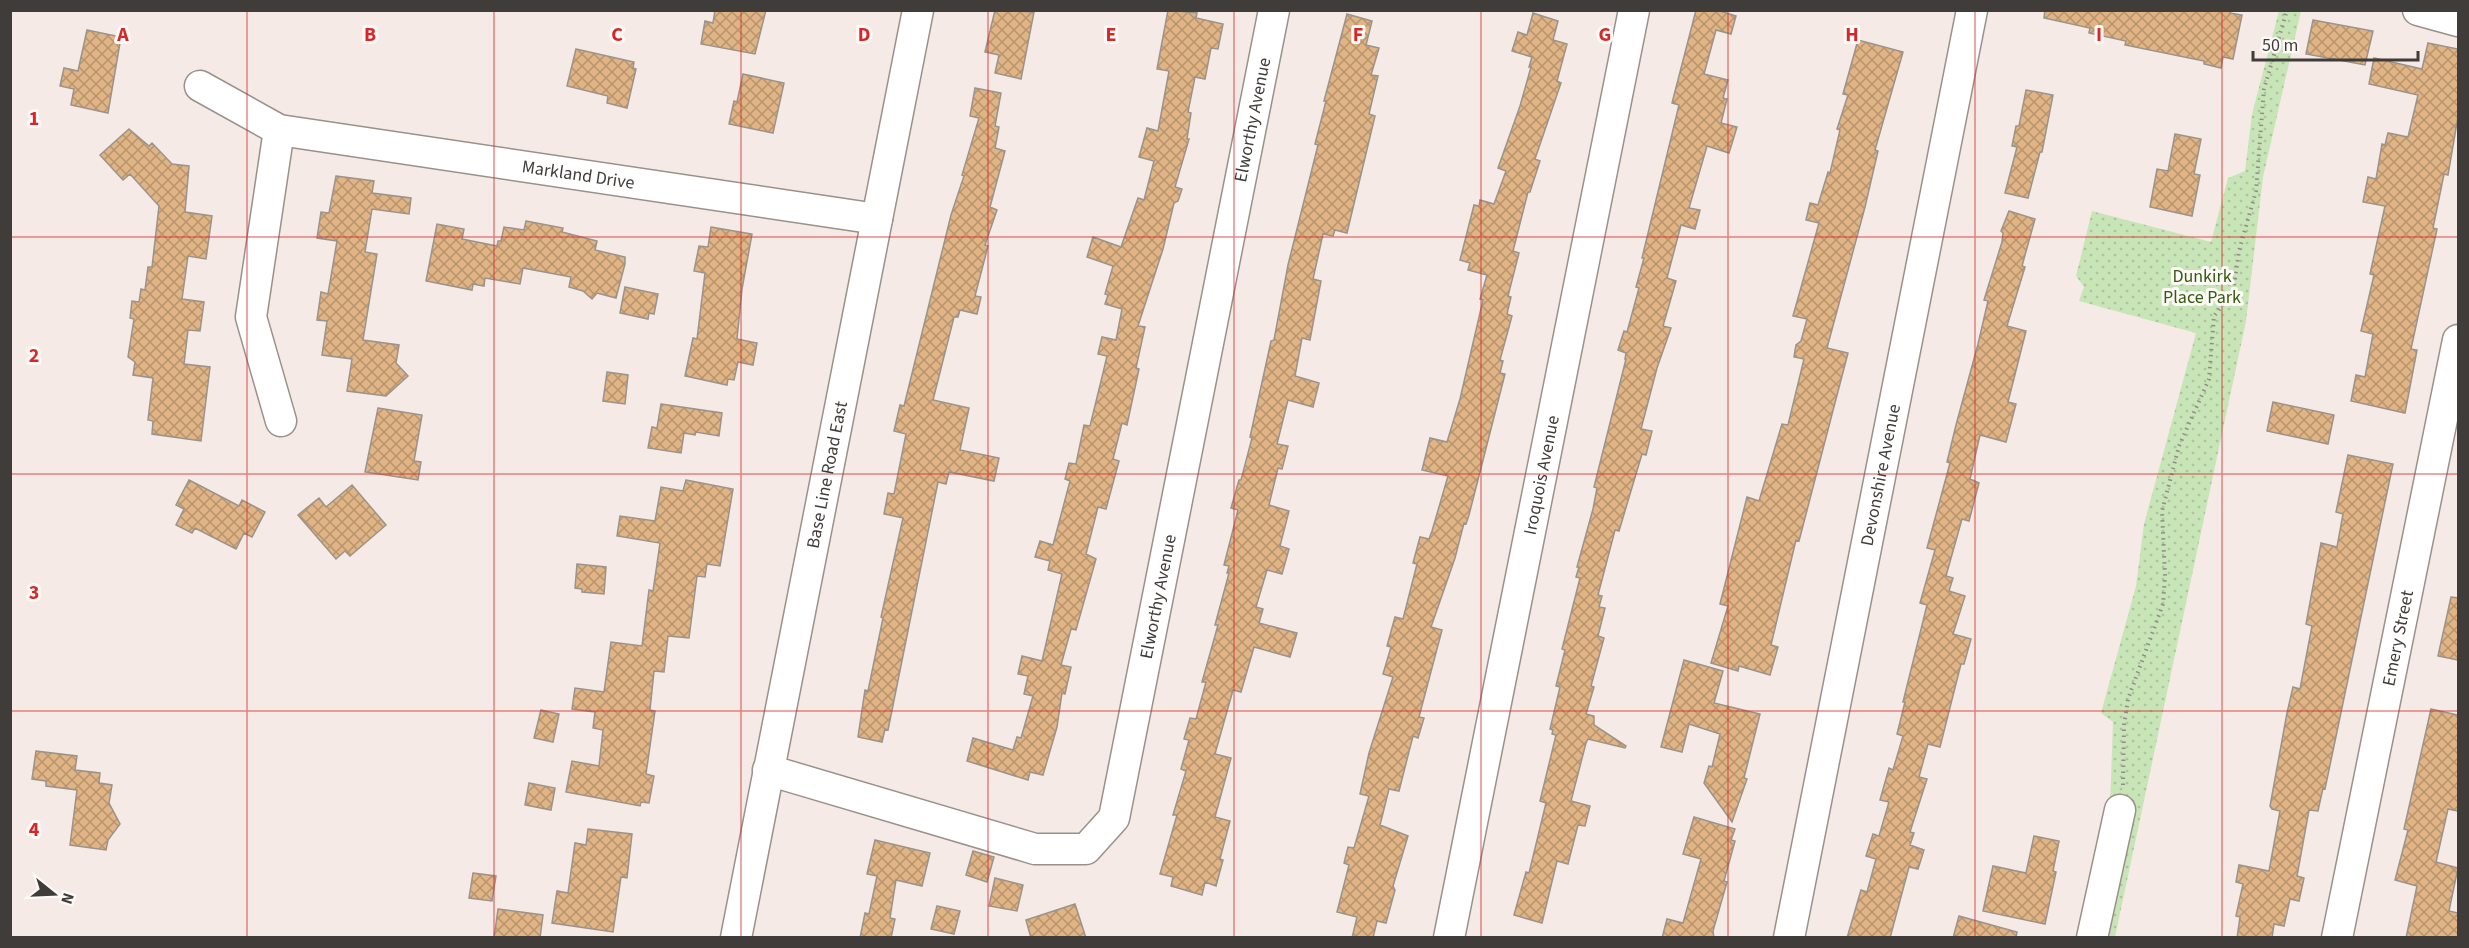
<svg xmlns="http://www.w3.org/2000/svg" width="2469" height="948" font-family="'Source Sans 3',sans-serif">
<defs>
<pattern id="park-dots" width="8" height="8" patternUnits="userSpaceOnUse" patternTransform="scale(1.5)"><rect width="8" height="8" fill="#c8e5b7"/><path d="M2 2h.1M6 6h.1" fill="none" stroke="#adc59e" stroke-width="1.8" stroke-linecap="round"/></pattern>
<pattern id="building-cross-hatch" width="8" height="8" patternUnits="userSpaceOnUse" patternTransform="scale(1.5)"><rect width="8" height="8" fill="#e0b484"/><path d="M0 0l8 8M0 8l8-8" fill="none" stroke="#b7946d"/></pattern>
</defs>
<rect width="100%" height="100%" fill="#f5eae6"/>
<!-- park -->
<path fill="url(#park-dots)" d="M2279,11H2301L2263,177L2246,321L2115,937H2080L2110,807L2113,722L2101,713L2136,586L2144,524L2196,333L2079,301L2084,287L2076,276L2092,211L2211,242L2228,178L2245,171L2252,114Z"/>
<!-- building -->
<path fill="url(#building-cross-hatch)" stroke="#9a938c" stroke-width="1.5" d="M715,10H766L755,54L701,44L705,21L713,23Z
M995,10L1034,12L1021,79L995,73L999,55L985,52Z
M1168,10L1197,13L1196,18L1223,24L1218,49L1211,48L1205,79L1195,77L1188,112L1191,113L1187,139H1189L1175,187L1182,189L1178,201L1174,203L1163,249L1138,326L1145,327L1136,368L1139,369L1127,425L1122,423L1113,459L1119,461L1106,509L1098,507L1086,554L1096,559L1076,630L1071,629L1061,665L1071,667L1065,694L1062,693L1057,727L1043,775L1030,772L1028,780L967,761L973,738L1013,750L1017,737L1021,738L1033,696L1024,694L1028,676L1018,674L1022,656L1042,661L1062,574L1048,570L1050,561L1035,557L1040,541L1053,545L1070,481L1065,479L1069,463L1076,464L1084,425L1090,426L1102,377L1107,356L1098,354L1102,337L1116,340L1122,309L1105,304L1108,295L1105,294L1113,266L1087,257L1093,237L1121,247L1138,198L1144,200L1154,161L1139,157L1147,128L1158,131L1169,71L1157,69Z
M1696,10H1717L1736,16L1731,34L1716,30L1704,74L1728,80L1723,98L1727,99L1721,123L1737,127L1729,153L1707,146L1689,208L1700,210L1695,229L1681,225L1667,278L1676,281L1663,326L1671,328L1657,368L1641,429L1652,431L1646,455L1642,454L1619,531L1615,530L1598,595L1602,596L1599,607L1605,608L1598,636L1604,638L1591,686L1594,687L1586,714L1594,716V725L1626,746L1625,748L1588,739L1586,743L1571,801L1590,806L1585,826L1578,825L1568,864L1557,861L1542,923L1514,915L1526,872L1529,873L1546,803L1540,801L1556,735L1552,734L1553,730L1550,729L1560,687L1556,686L1565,650L1562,649L1580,578L1576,577L1579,567H1577L1593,509L1597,488L1594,487L1626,359H1625L1626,353L1618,350L1624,331L1627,332L1639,288L1636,287L1644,258H1642L1679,105L1672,103Z
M2045,10H2231L2230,13L2242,15L2233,59L2223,57L2221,68L2204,64V61L2125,45L2126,41L2089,33L2090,28L2044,18Z
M1533,13L1558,21L1553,40L1567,44L1557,81L1561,83L1535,159L1540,161L1530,192H1528L1513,251L1519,253L1508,296L1511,297L1507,314L1512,316L1500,360L1503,361L1500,373L1505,374L1469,515L1466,524L1464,523L1455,558L1431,627L1442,630L1419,717L1424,718L1418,738L1413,736L1399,791L1389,789L1380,825L1408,836L1393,886L1395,890L1386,923L1377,921L1373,938H1352L1357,917L1337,912L1349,865L1344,863L1348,847L1354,848L1369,796L1360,794L1369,753L1393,677L1383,674L1391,647L1387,646L1395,617L1403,619L1417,564L1413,563L1420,537L1429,539L1432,531L1448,476L1422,470L1430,438L1447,442L1460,399L1483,300L1480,299L1487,275L1468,270L1470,263L1460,260L1474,205L1479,206L1480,200L1494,204L1506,171L1498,168L1520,106L1531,67H1529L1532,57L1512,51L1518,32L1527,35Z
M1347,14L1372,21L1366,45L1379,48L1371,75L1378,76L1369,114L1375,116L1347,233L1335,230L1333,236L1323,234L1313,279L1321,281L1310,340L1302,338L1295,376L1319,383L1313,407L1288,400L1277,444L1288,446L1282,469L1278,468L1269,505L1289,511L1280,546L1289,549L1282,574L1267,570L1256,607L1263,609L1259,623L1297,633L1290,657L1254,647L1241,692L1233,690L1215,754L1231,758L1215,817L1230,821L1220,859L1223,860L1216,886L1205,882L1202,895L1171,886L1173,877L1160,874L1177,815H1173L1186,771L1181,769L1189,740L1184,739L1190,718L1196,719L1206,682H1202L1218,625H1215L1229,573H1227L1229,566L1224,565L1238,510L1231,508L1239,480H1241L1252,438L1250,437L1271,341L1274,340L1288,265L1318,145L1315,144L1326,101H1324Z
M2313,20L2373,31L2365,65L2306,54Z
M87,30L121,37L108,113L71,105L74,89L60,86L64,68L78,71Z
M1858,40L1903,52L1875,150L1878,151L1865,207L1827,348L1848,353L1799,541L1796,540L1771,645L1778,647L1770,675L1739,666L1738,671L1711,663L1728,606L1720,604L1747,497L1759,501L1782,424L1788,425L1804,359L1794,357L1796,345L1801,341L1807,319L1793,316L1819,223L1806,220L1810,203L1818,205L1828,172L1830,173L1840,130L1837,129L1848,95L1843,94Z
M2428,43L2458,49V117L2448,175L2444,174L2433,228L2437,229L2411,349L2417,350L2405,413L2351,401L2356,375L2365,377L2373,334L2361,331L2374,275L2370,274L2385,206L2363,202L2368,177L2376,179L2382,144L2385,145L2388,133L2408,137L2418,95L2369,84L2374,58L2422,69Z
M576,49L634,62L633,68L636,69L627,108L607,103L608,96L567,86Z
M743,74L784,83L773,133L729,124L734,101L737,102Z
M975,88L1001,93L995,126L999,127L995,148L1005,151L990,207L997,210L985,245L988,246L975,296L981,297L977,314L960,310L958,317H954L933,400L969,408L960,450L999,458L994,481L949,472L946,484L938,482L888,730L885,729L882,742L858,737L865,690L868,691L883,618L881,617L903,518L884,514L888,493L894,494L906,434L894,431L900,405L904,406L951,215L964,176L962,175L979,118L970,116Z
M2026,90L2053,95L2042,152H2040L2028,198L2005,193L2017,147L2012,146L2016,126H2019Z
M129,129L149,146L152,143L172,164L189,166L185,212L212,216L206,259L188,256L182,299L204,302L200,331L188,330L184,364L210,367L201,441L152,434L153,421L148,420L153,378L133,375L135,362L128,357L134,319L130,318L132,301L139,302L141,289L145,290L148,267H152L159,206L130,174L123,180L100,155Z
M2175,134L2201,139L2194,174L2200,175L2192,216L2150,207L2157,169L2168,171Z
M336,176L374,181L372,193L411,198L409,214L372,209L365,252L377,254L363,340L399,345L396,363L408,376L386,396L347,391L352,359L322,355L327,321L317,320L321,292L328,294L337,241L317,238L321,212L329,213Z
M2009,211L2035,219L2022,266L2025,267L2007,326L2026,331L2008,402L2016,404L2006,442L1980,435L1970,479L1979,483L1969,521L1962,519L1946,576L1953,578L1949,591L1965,596L1953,634L1971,639L1964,664H1961L1940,747L1928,744L1919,777L1927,779L1910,832L1914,833L1910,845L1924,850L1918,869L1909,867L1890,938H1847L1861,890L1867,892L1876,859L1866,856L1873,834L1879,836L1889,802L1880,800L1889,768L1893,770L1903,736L1897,734L1905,702H1903L1927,605L1920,603L1935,550L1927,548L1950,463L1947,462L1956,425L1978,344L1988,301L1984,300L2002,242L2003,233L2001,231Z
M526,221L563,228L562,232L597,241L595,250L625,257V264L616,298L597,293L592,299L583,291L569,287L571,277L523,268L520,284L485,278L484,286L473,284L472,290L426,281L437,224L464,229L462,239L497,246L498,241H501L504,227L524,230Z
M711,227L752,234L742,289L737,339L757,343L753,365L738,362L734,380L728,379L727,385L685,376L693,338L697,339L705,273L694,271L699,246L708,247Z
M625,287L658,294L654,314L649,313L648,319L620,313Z
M607,372L628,375L625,404L603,401Z
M2273,402L2334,415L2328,444L2267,431Z
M661,404L722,413L719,436L696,432L695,435L684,433L681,453L648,448L652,427L657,428Z
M378,408L422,415L414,461L421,462L418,480L365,472Z
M2348,455L2393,464L2325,789L2323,788L2318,811L2309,810L2297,876L2304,878L2299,901L2290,899L2284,926L2274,924L2272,938H2237L2240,917L2236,916L2243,884L2236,882L2239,865L2269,871L2280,811L2272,809L2270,806L2287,713L2293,687L2300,689L2312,626L2306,624L2321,543L2337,547L2343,514L2336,512Z
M189,480L239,506L242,500L265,512L252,537L244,533L236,549L195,528L192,533L176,525L184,509L176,505Z
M686,480L733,489L720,566L707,564L705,577L697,576L689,638L668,636L664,672L654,671L650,710L655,711L646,774L654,776L649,803L641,802L640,806L566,792L572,761L599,766L603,730L593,728L595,712L572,709L575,688L604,692L611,642L642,646L649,590L653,591L660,543L617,536L620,516L655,521L661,487L683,491Z
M352,485L386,525L350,556L345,551L336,559L298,515L319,498L326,507Z
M577,564L606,567L604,594L582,592V589L575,588Z
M2451,597L2458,598V660L2438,656Z
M1684,660L1723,671L1714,703L1760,714L1744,778L1747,779L1732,822L1704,783L1709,766L1712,767L1720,734L1689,724L1682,752L1661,747Z
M2431,709L2458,715V811L2448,809L2436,862L2458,868L2449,911L2458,913V938H2406L2417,886L2395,880L2408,830L2404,829Z
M541,710L559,714L553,742L534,738Z
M36,751L77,756L75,770L100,773L99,783L112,785L109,803L120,824L108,840L106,850L70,845L77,790L46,786V781L32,779Z
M529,783L555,788L551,810L525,805Z
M1694,817L1735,829L1731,840L1735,841L1724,881L1727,882L1713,931L1714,938H1662L1667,919L1683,923L1701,859L1683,854Z
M588,829L632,834L627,878L621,877L613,932L552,923L557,891L568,893L575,843L586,845Z
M2034,836L2059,841L2053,871L2056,872L2045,924L1983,911L1993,866L2026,873Z
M875,840L930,853L922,886L896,880L890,918L895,919L891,938H860L865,913L869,914L877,876L867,874Z
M973,851L994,857L987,882L966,875Z
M473,873L496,876L492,901L469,898Z
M995,878L1023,885L1017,911L989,906Z
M1075,904L1086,938H1031L1026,920Z
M937,906L960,911L954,934L931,929Z
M498,909L543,915L540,938H494Z
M1959,916L2017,932L2016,938H1953Z"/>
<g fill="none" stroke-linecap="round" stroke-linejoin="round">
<!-- minor casing -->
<g stroke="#9a908c" stroke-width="33">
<g id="minor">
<path d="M2418,10L2458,21"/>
<path id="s1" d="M200,86L279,130L877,219"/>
<path d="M279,130L251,317L281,421"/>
<path id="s2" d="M768,770L1035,849H1086L1114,818L1274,10"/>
<path id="s3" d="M736,938L918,10"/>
<path id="s4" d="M1449,938L1634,10"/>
<path id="s5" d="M1789,938L1972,10"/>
<path d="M2092,938L2120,810"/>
<path id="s6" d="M2337,938L2458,340"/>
</g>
</g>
<!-- path -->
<path stroke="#928b88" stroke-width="4" stroke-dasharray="1.5 4.5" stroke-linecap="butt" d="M2123,785L2124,725L2128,699L2163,604L2165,576L2162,511L2179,446L2209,379L2214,316L2233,292L2239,251L2256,191L2264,89L2287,10"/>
<!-- minor -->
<use href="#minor" stroke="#fff" stroke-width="30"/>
</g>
<!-- grid -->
<path fill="none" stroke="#d62828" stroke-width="1.5" stroke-opacity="0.55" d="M247,10V938M494,10V938M741,10V938M988,10V938M1234,10V938M1481,10V938M1728,10V938M1975,10V938M2222,10V938M10,237H2458M10,474H2458M10,711H2458"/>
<g text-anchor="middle" stroke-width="6" stroke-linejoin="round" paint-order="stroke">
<!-- street labels -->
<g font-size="18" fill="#403c3a" stroke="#fdf9f7">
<text dy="6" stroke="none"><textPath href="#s2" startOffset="1083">Elworthy Avenue</textPath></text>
<text dy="6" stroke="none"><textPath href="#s1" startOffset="393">Markland Drive</textPath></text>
<text dy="6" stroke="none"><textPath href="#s3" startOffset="472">Base Line Road East</textPath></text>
<text dy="6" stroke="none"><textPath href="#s4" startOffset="472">Iroquois Avenue</textPath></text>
<text dy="6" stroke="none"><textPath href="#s5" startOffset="472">Devonshire Avenue</textPath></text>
<text dy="6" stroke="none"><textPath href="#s2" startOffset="597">Elworthy Avenue</textPath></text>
<text dy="6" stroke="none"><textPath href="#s6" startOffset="306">Emery Street</textPath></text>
</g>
<!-- park labels -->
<g font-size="18" fill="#335b0f" stroke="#fdf9f7">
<text x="2202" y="282">Dunkirk<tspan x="2202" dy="21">Place Park</tspan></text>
</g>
</g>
<g font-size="20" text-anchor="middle" font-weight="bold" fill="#d62828" stroke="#fdf9f7" stroke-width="6" stroke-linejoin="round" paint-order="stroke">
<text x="123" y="41">A</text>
<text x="370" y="41">B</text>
<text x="617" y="41">C</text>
<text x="864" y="41">D</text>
<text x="1111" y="41">E</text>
<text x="1358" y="41">F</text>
<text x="1605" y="41">G</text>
<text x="1852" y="41">H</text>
<text x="2099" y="41">I</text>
<text x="34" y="125">1</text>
<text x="34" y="362">2</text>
<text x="34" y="599">3</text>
<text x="34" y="836">4</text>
</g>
<!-- border -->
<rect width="2469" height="948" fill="none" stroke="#403c3a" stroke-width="24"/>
<!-- north arrow -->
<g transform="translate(54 894) rotate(108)" stroke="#fdf9f7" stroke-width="4.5" paint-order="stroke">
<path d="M0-4.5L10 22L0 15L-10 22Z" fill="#403c3a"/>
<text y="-9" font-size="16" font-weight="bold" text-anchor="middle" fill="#403c3a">N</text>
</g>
<!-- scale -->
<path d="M2253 51v9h165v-9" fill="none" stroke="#403c3a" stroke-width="3"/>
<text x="2262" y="51" font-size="18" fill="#403c3a" stroke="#fdf9f7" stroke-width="4.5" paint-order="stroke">50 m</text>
</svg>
